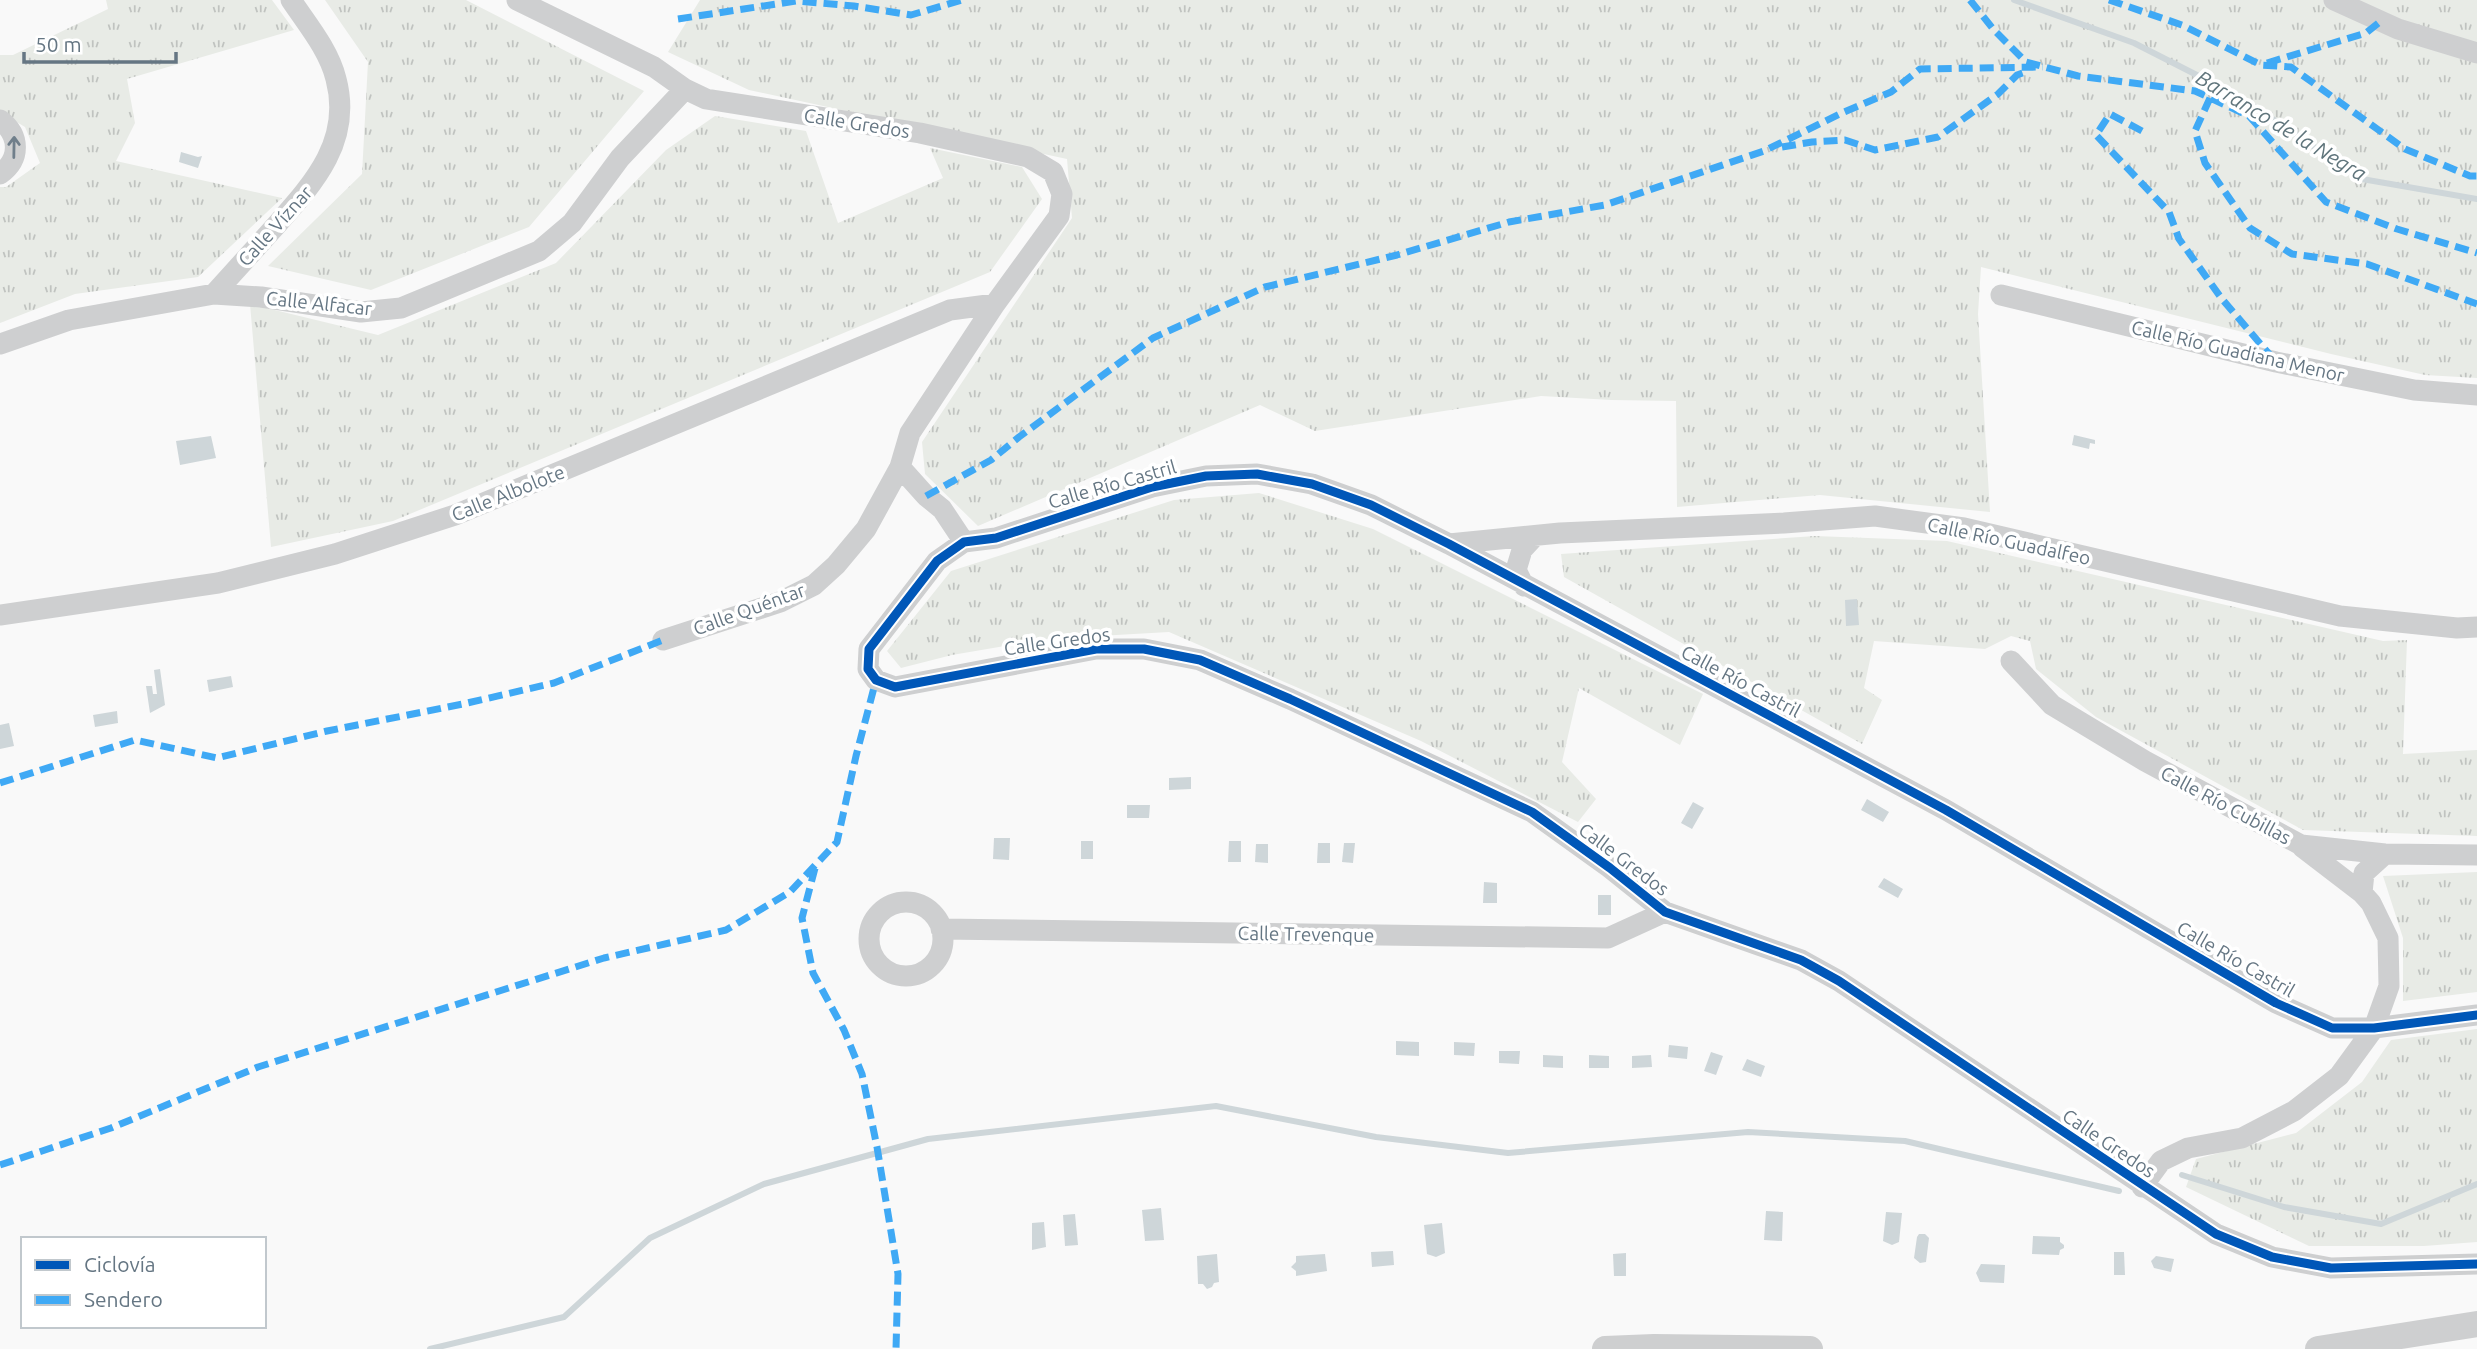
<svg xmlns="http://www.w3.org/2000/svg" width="2477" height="1349" font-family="Ubuntu,sans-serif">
<defs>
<pattern id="grass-tufts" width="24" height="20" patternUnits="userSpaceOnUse" patternTransform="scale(1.75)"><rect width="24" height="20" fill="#e8ebe6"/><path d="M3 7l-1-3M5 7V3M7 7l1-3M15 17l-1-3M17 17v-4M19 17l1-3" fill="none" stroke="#c0c3c0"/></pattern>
</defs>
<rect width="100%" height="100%" fill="#f9f9f9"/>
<!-- grass -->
<path fill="url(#grass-tufts)" d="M106,0H272L294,30L127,79L135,123L116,161L282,198L198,277L75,294L0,323V187H6L40,163L25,127L0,112V55H13L108,9Z
M325,0H466L644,91L529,227L371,290L268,266L362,174L368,62Z
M700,0H2477V378L2425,375L2331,354L1981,267L1978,314L1990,512L1820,495L1677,507L1676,401L1611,400L1541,396L1315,431L1260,405L978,526L925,474L922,442L1072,218L1067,159L749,90L668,52Z
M715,116L806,131L838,223L943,178L930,148L1022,167L1042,199L990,272L393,521L271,547L250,304L378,335L556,263L666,150Z
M1259,493L1373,529L1703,694L1680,745L1579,688L1562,762L1596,799L1578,822L1421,741L1169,632L1046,639L952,655L901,668L887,651L951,571L1174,500Z
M1815,536L1947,541L2383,641L2407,640L2403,754L2477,750V836L2303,830L2096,717L2036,669L2030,641L2011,636L1985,649L1874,641L1864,688L1882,700L1862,744L1564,577L1561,554Z
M2477,872V992L2403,1001V938L2383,876Z
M2477,1029V1242L2424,1246H2309L2186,1187L2196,1159L2296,1133L2362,1082L2391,1040Z"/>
<!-- water -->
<path fill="#ced6d9" d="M181,152L198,157L202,156L198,168L179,162Z
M2074,435L2095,440V444L2090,443L2089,449L2072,445Z
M211,436L216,458L180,465L176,441Z
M1857,599L1859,625L1846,626L1845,600Z
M160,669L165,705L150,713L146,686H152L153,694H157L154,670Z
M231,676L233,687L209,692L207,680Z
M117,711L118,723L95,727L93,715Z
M9,723L14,746L0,749V725Z
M1191,777V789L1169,790V778Z
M1867,799L1889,812L1883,822L1861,810Z
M1693,802L1704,808L1692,829L1681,823Z
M1127,805H1150L1149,818H1127Z
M994,838H1010L1009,860L993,859Z
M1081,841H1093V859H1081Z
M1229,841H1241V862H1228Z
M1318,843H1330V863H1317Z
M1344,843H1355L1353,863L1342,862Z
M1256,844H1268V863L1255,862Z
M1884,878L1903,889L1898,898L1878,887Z
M1484,882L1497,883V903H1483Z
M1598,895H1611V915H1598Z
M1396,1041L1419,1042V1056L1396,1055Z
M1454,1042L1475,1043L1474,1056L1454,1055Z
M1669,1045L1688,1047L1687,1059L1668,1057Z
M1499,1051H1520L1519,1064L1499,1063Z
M1711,1052L1723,1056L1716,1075L1704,1071Z
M1543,1055L1563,1056V1068L1543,1067Z
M1589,1055L1609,1056V1068H1589Z
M1651,1055L1652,1067L1632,1068V1056Z
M1747,1059L1765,1066L1761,1077L1742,1070Z
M1161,1208L1164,1240L1145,1241L1142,1210Z
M1766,1211L1783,1212L1782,1241L1764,1240Z
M1886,1212L1902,1213L1899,1242L1892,1245L1883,1241Z
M1075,1214L1078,1245L1065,1246L1063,1215Z
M1044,1222L1046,1247L1032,1250V1223Z
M1442,1223L1445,1253L1436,1257L1427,1254L1424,1225Z
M1919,1234H1925L1929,1238L1926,1262L1920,1263L1914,1258L1917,1237Z
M2033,1236L2060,1237V1242L2064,1245V1248L2060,1250L2059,1255L2032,1254Z
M1393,1251L1394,1265L1372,1267L1371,1252Z
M2114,1252H2124L2125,1275H2114Z
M1626,1253V1276H1614L1613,1254Z
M1217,1254L1219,1282L1214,1283L1212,1287L1207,1289L1203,1284H1198L1197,1256Z
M1325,1254L1327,1271L1296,1276V1271L1291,1267L1296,1262V1256Z
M2156,1256L2174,1259L2171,1272L2154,1268L2151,1261Z
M1981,1264L2005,1265L2004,1283L1980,1282L1976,1273Z"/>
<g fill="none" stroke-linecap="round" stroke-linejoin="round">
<!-- stream -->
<path stroke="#ced6d9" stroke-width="6" d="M2014,0L2134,43L2240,97L2362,179L2477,199
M2182,1175L2284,1207L2381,1224L2477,1184
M430,1349L564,1317L650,1238L764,1184L928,1139L1216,1106L1376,1137L1508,1153L1748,1132L1905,1141L2119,1191"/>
<!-- minor -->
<path stroke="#cecfd0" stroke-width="21" d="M517,0L654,67L685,89L706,99L920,133L1028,157L1053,172L1062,194L1059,216L995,304L910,433L900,467L866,529L836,565L814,585L780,602L663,640
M2334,0L2398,29L2477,53
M0,120C20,135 21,159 0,174
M214,294C234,272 253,251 272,230C311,186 353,143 336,79C329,50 307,24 291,0
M2001,295L2276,362L2414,390L2477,395
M0,344L69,320L214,294L261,297L361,312L401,308L539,251L572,223L620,158L685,89
M900,467L926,496L942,509L964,542
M1449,544L1560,533L1784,523L1875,516L1964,528L2340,616L2457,628L2477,627
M1524,586L1516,570L1522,550L1534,537
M0,615L218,583L335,554L455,515L950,310L995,304
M2011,661L2052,705L2145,761L2301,845L2385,854L2477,855
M2362,893L2364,873L2385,854
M869 939a37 37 0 1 1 74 0a37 37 0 1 1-74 0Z
M941,929L1608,938L1665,912
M2477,1015L2374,1028H2332L2276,1003L1946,810L1449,544L1371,505L1312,484L1257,474L1206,476L1152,487L996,538L964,542L937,561L869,649L868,669L876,680L895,687L1096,649H1144L1200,660L1290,699L1532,812L1610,868L1665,912L1801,960L1839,981L2216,1234L2272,1257L2331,1268L2477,1264
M2142,1187L2161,1161L2188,1148L2242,1138L2294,1111L2339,1076L2374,1028L2389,986L2388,938L2371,903L2362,893L2302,847"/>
<!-- tertiary -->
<path stroke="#cecfd0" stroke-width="26" d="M1605,1349L1654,1347L1810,1349
M2318,1349L2477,1324"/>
<!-- quiet -->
<path stroke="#3fa9f5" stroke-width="7" stroke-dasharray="14 7" stroke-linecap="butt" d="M1970,0L1994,30L2026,62L2078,76L2195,91L2249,116L2326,202L2397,229L2477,253
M2109,0L2182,25L2261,65L2291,67L2405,149L2470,176H2477
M678,19L796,1L854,6L911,15L962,0
M2267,63L2366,33L2381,21
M2210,98L2195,131L2205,163L2250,228L2292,254L2367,264L2477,304
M2142,131L2110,114L2096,135L2169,212L2179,239L2222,299L2276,362
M1782,147L1812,142L1845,140L1875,150L1938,137L1998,94L2017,75L2028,71
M926,496L991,460L1019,437L1153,338L1265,287L1397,255L1509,222L1605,205L1764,151L1844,112L1891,92L1920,69L2043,67
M0,783L135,740L217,758L327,731L463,704L554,683L663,640
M815,868L802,918L813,973L844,1030L862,1074L877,1147L898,1274L896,1349
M0,1165L111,1128L258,1067L604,958L726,930L790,892L837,842L856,756L876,680"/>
<!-- cycleway casing -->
<g stroke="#fff" stroke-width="13">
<path id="cycleway" d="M2477,1015L2374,1028H2332L2276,1003L1946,810L1449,544L1371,505L1312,484L1257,474L1206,476L1152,487L996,538L964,542L937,561L869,649L868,669L876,680L895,687L1096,649H1144L1200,660L1290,699L1532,812L1610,868L1665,912L1801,960L1839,981L2216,1234L2272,1257L2331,1268L2477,1264"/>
</g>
<!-- cycleway -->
<use href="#cycleway" stroke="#0057b8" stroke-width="9"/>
</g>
<!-- one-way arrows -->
<defs><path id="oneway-shaft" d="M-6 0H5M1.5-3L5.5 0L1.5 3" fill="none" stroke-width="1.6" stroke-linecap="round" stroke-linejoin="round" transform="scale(1.75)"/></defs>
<use stroke="#707f8b" href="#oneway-shaft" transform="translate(14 147) rotate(-89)"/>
<g text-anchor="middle" stroke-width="7" stroke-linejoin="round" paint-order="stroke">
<!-- street labels -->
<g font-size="19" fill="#657683" stroke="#fff">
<text transform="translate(857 123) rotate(9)" y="7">Calle Gredos</text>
<text transform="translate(275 226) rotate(-48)" y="7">Calle Víznar</text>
<text transform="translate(319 303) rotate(6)" y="7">Calle Alfacar</text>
<text transform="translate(2238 351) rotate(13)" y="7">Calle Río Guadiana Menor</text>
<text transform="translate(1112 484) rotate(-16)" y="7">Calle Río Castril</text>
<text transform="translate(508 493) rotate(-22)" y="7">Calle Albolote</text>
<text transform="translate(2009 541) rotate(12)" y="7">Calle Río Guadalfeo</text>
<text transform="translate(749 609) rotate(-20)" y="7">Calle Quéntar</text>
<text transform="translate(1057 641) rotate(-8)" y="7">Calle Gredos</text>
<text transform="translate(1741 681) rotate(28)" y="7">Calle Río Castril</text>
<text transform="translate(2226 805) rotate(28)" y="7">Calle Río Cubillas</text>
<text transform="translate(1624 859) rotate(37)" y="7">Calle Gredos</text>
<text transform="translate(1306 934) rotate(1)" y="7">Calle Trevenque</text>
<text transform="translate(2236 959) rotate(30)" y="7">Calle Río Castril</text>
<text transform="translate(2109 1143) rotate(34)" y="7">Calle Gredos</text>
</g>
<!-- water labels -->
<g font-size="21" font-style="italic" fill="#60757c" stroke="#fff">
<text transform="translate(2281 126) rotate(31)" y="7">Barranco de la Negra</text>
</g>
</g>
<!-- legend -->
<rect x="21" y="1237" width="245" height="91" fill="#ffffff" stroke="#c1c8cd" stroke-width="2"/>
<rect x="35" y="1260" width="35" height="10" fill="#0057b8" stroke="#c1c8cd" stroke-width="2"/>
<text x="84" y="1272" font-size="21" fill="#657683">Ciclovía</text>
<rect x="35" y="1295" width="35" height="10" fill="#3fa9f5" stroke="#c1c8cd" stroke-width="2"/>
<text x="84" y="1307" font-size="21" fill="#657683">Sendero</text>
<!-- scale -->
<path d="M24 52v10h152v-10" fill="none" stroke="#657683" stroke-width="3.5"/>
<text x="35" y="52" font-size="21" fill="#657683" stroke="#ffffff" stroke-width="5" paint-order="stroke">50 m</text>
</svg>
